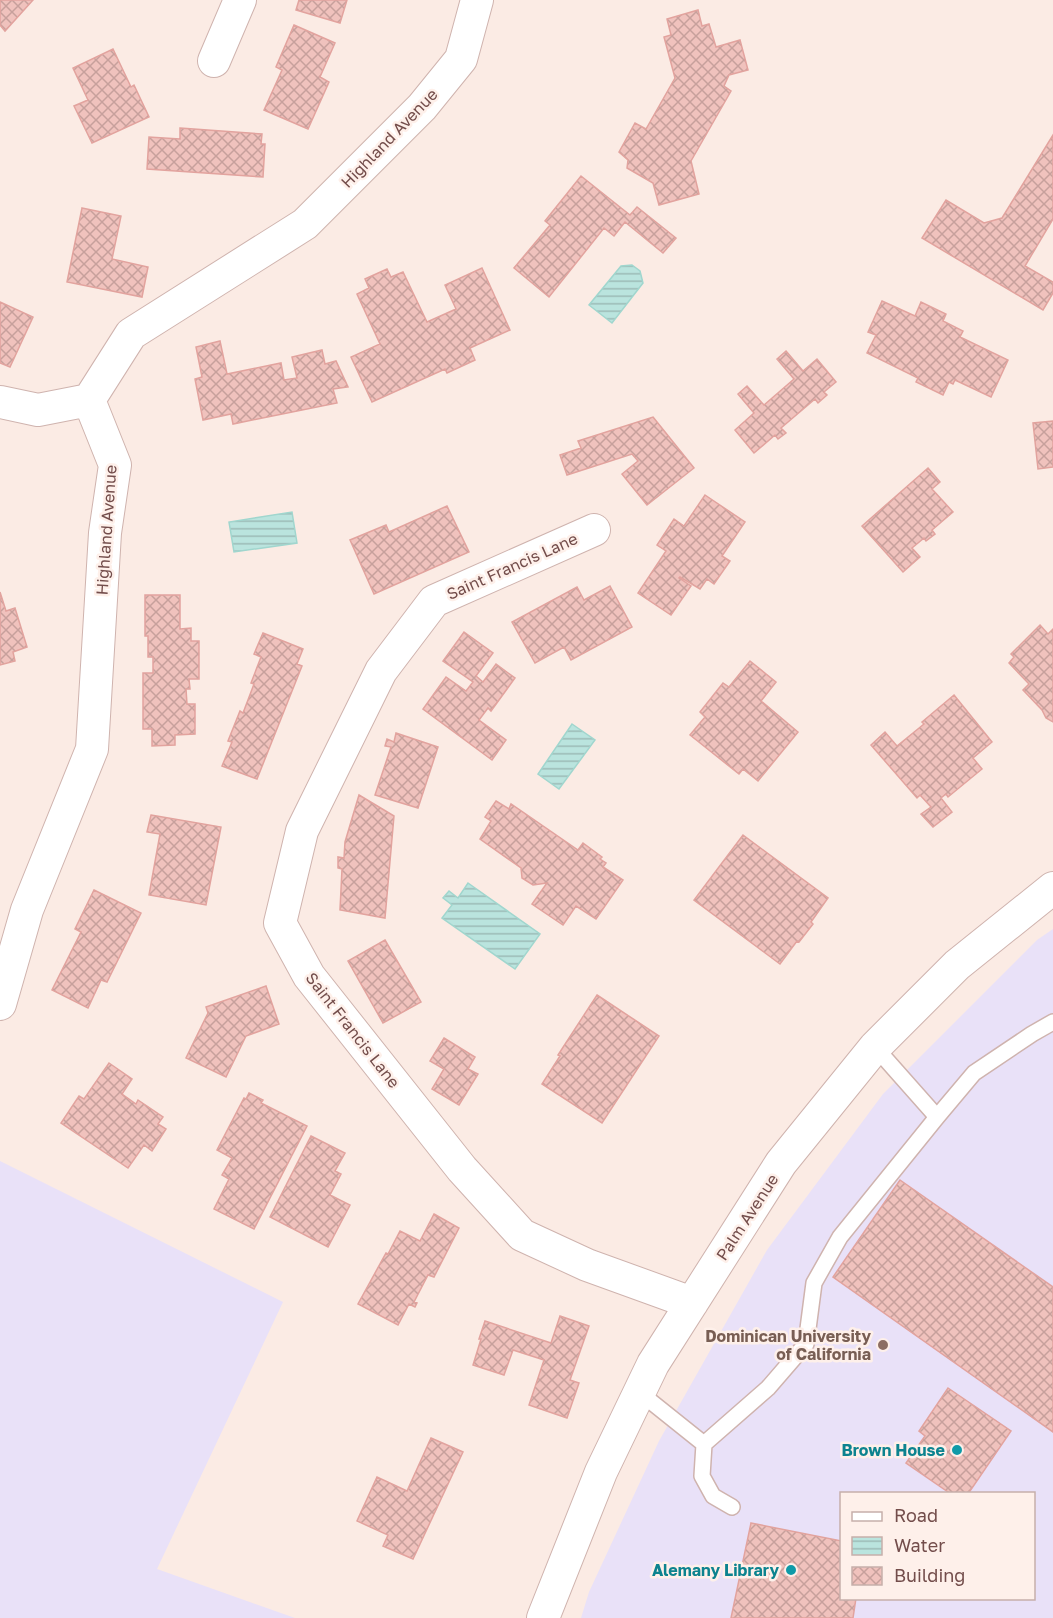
<svg xmlns="http://www.w3.org/2000/svg" width="1053" height="1618" font-family="'Golos Text',sans-serif">
<defs>
<pattern id="water-rules" width="6" height="5" patternUnits="userSpaceOnUse" patternTransform="scale(1.5)"><rect width="6" height="5" fill="#bae4de"/><path d="M0 2.5h6" fill="none" stroke="#9cbbb6"/></pattern>
<pattern id="building-cross-hatch" width="8" height="8" patternUnits="userSpaceOnUse" patternTransform="scale(1.5)"><rect width="8" height="8" fill="#f0c2bd"/><path d="M0 0l8 8M0 8l8-8" fill="none" stroke="#c7a09c"/></pattern>
</defs>
<rect width="100%" height="100%" fill="#fbebe4"/>
<!-- education -->
<path fill="#e9e1f8" fill-rule="evenodd" d="M1053,929V1618H581L589,1592L659,1441L767,1250L883,1094L1037,940ZM842,1494H1034V1598H842Z
M0,1161L283,1302L157,1569L295,1618H0Z"/>
<!-- water -->
<path fill="url(#water-rules)" stroke="#a0d6ce" stroke-width="1.5" d="M632,265L640,271L643,283L612,323L589,305L621,266Z
M292,512L297,543L234,552L229,522Z
M572,724L595,740L559,789L538,774Z
M468,883L540,934L515,969L442,918L452,905L443,898L449,891L458,898Z"/>
<!-- building -->
<path fill="url(#building-cross-hatch)" stroke="#e2a39e" stroke-width="1.5" d="M0,0H33L5,31L0,25Z
M299,0H347L340,23L296,10Z
M698,10L702,26L709,24L716,47L740,40L748,70L729,75L724,86L731,91L691,161L699,194L659,205L653,183L627,168L628,160L619,152L635,123L646,129L675,78L664,37L671,35L667,19Z
M294,25L335,43L320,77L329,82L308,129L264,110L282,70L276,67Z
M113,49L131,87L134,85L149,117L92,143L74,106L88,100L73,68Z
M180,128L262,134L261,144H265L263,177L147,169L149,137L180,139Z
M1053,135V219L1025,266L1053,282V293L1043,310L922,238L946,200L984,223L1002,218Z
M581,176L630,215L637,207L676,238L663,253L625,222L614,236L604,228L549,297L514,268L550,225L545,221Z
M82,208L121,216L112,259L148,267L142,297L67,282Z
M482,268L510,330L470,348L475,360L447,373L445,369L372,402L351,357L380,344L357,294L369,288L365,279L387,269L391,277L403,272L427,322L456,309L445,285Z
M882,301L915,316L921,302L946,314L943,321L963,331L960,337L1008,360L991,397L955,380L953,384L949,382L943,395L916,382L918,378L867,353L876,335L868,332Z
M0,302L33,317L10,367L0,363Z
M220,341L227,374L281,363L284,380L297,378L292,357L322,350L325,364L336,361L348,387L333,389L337,403L233,424L231,414L203,420L195,379L202,377L196,347Z
M786,351L803,371L817,359L836,382L824,392L827,395L818,403L815,399L781,428L786,433L778,439L775,435L754,453L735,430L754,413L738,394L747,386L764,405L794,379L777,359Z
M653,417L694,468L647,505L622,474L638,461L632,454L567,475L560,455L581,448L578,441Z
M1053,421V467L1038,469L1033,423Z
M928,468L940,482L932,489L953,512L932,530L935,534L926,541L924,538L912,548L920,557L903,572L862,526Z
M705,495L745,522L722,556L730,561L714,584L707,579L700,589L680,577L679,578L691,586L671,615L638,593L666,551L657,545L674,519L684,526Z
M447,506L469,552L374,594L350,540L386,525L389,532Z
M610,586L632,627L571,660L564,647L535,663L512,622L577,587L584,600Z
M0,592L6,611L15,608L27,647L13,652L15,661L0,665Z
M145,595H180V629L191,628V641H199V679H189L190,689H186L187,704H195V734L175,735V745L152,746V729H143V673H153V657H148V636H145Z
M1040,625L1048,634L1053,629V722L1046,718L1042,710L1023,690L1029,684L1009,663L1014,657L1011,654Z
M464,632L493,653L476,676L483,682L496,664L515,678L491,711L488,708L479,720L506,740L492,760L423,709L446,677L466,691L473,682L443,661Z
M263,633L303,649L297,664L302,666L257,779L222,766L232,742L228,741L240,711L243,713L254,684L251,683L261,657L254,654Z
M750,661L776,682L761,701L798,732L758,781L743,769L739,774L690,735L705,717L700,712L723,683L729,687Z
M954,695L992,742L973,758L982,769L948,797L946,794L941,798L952,812L933,827L921,814L931,807L920,795L917,798L871,745L885,732L897,746L924,724L922,722Z
M396,733L438,747L418,808L375,795L391,747L385,746L387,739L394,742Z
M359,795L394,816L385,918L340,910L342,869L338,868V857L344,858L345,842Z
M496,801L509,809L511,804L578,850L583,843L602,857L600,859L606,863L603,867L623,880L596,919L576,906L563,925L532,904L547,883L533,885L522,878L521,868L480,839L491,821L485,817Z
M151,815L221,827L206,905L149,895L160,834L147,832Z
M743,835L828,898L811,922L813,924L799,942L797,941L780,964L694,900Z
M94,890L141,913L107,982L101,980L88,1008L52,990L81,932L75,929Z
M385,940L421,1002L383,1023L348,961Z
M266,986L279,1024L246,1036L226,1077L186,1058L208,1013L206,1007Z
M597,995L659,1036L602,1123L542,1084L560,1056L558,1055Z
M444,1038L475,1057L468,1069L478,1074L459,1105L432,1089L444,1069L430,1061Z
M109,1063L132,1079L122,1094L136,1104L138,1100L163,1117L158,1124L166,1129L152,1151L144,1145L128,1168L61,1123L79,1096L84,1099Z
M249,1093L263,1100L261,1103L307,1126L254,1229L214,1209L229,1179L222,1175L232,1158L217,1150L244,1098L246,1099Z
M311,1136L345,1153L335,1171L341,1174L330,1195L350,1205L328,1247L270,1217Z
M900,1180L1053,1287V1432L833,1277Z
M434,1214L459,1228L434,1277L428,1275L414,1302L417,1303L415,1307L409,1304L398,1325L358,1304L386,1253L388,1254L400,1231L420,1241Z
M560,1316L589,1326L570,1380L579,1383L567,1418L529,1405L544,1360L513,1350L504,1375L473,1365L481,1339H479L485,1321L551,1343Z
M948,1388L1011,1431L968,1494H951L906,1463L925,1436L919,1431Z
M431,1438L463,1452L413,1559L383,1546L388,1535L357,1521L377,1477L407,1491Z
M751,1523L842,1541V1598H856L853,1618H731Z"/>
<g fill="none" stroke-linecap="round" stroke-linejoin="round">
<!-- lane casing -->
<g stroke="#cfb3ae" stroke-width="18">
<path id="lane" d="M875,1047L937,1117
M639,1392L704,1444L768,1388L806,1344L814,1283L840,1237L937,1117L974,1073L1032,1034L1053,1022
M704,1444L702,1476L713,1496L732,1507"/>
</g>
<!-- street casing -->
<g stroke="#cfb3ae" stroke-width="34">
<path id="street" d="M214,61L240,0
M0,402L38,410L89,400
M594,530L434,601L381,671L302,831L280,923L309,976L462,1169L522,1235L587,1265L692,1303
M0,1004L27,910L92,749L105,533L115,465L89,400L131,334L305,224L422,107L461,59L477,0
M543,1618L601,1472L653,1364L781,1163L875,1047L957,965L1053,888"/>
</g>
<!-- lane -->
<use href="#lane" stroke="#fff" stroke-width="15"/>
<!-- street -->
<use href="#street" stroke="#fff" stroke-width="32"/>
</g>
<!-- markers -->
<circle fill="#8d6e63" stroke="#fef0ea" stroke-width="2" cx="883" cy="1345" r="6"/>
<g fill="#0f9aa8" stroke="#fef0ea" stroke-width="2">
<circle cx="957" cy="1450" r="6"/>
<circle cx="791" cy="1570" r="6"/>
</g>
<g text-anchor="middle" stroke-width="5" stroke-linejoin="round" paint-order="stroke">
<!-- street labels -->
<g font-size="16" fill="#734d4b" stroke="#fef0ea">
<text transform="translate(389 138) rotate(-46)" y="6">Highland Avenue</text>
<text transform="translate(106 530) rotate(-86)" y="6">Highland Avenue</text>
<text transform="translate(512 566) rotate(-24)" y="6">Saint Francis Lane</text>
<text transform="translate(353 1030) rotate(52)" y="6">Saint Francis Lane</text>
<text transform="translate(747 1217) rotate(-57)" y="6">Palm Avenue</text>
</g>
<!-- education labels -->
<g font-size="16" font-weight="bold" fill="#785e54" stroke="#fef0ea" text-anchor="end">
<text x="871" y="1342">Dominican University<tspan x="871" dy="18">of California</tspan></text>
</g>
<!-- culture labels -->
<g font-size="16" font-weight="bold" fill="#0d838f" stroke="#fef0ea" text-anchor="end">
<text x="945" y="1456">Brown House</text>
<text x="779" y="1576">Alemany Library</text>
</g>
</g>
<!-- legend -->
<rect x="840" y="1492" width="195" height="108" fill="#fef0ea" stroke="#c6afaa" stroke-width="1.5"/>
<rect x="852" y="1512" width="30" height="9" fill="#ffffff" stroke="#c6afaa" stroke-width="1.5"/>
<text x="894" y="1522" font-size="18" fill="#734d4b">Road</text>
<rect x="852" y="1537" width="30" height="18" fill="url(#water-rules)" stroke="#c6afaa" stroke-width="1.5"/>
<text x="894" y="1552" font-size="18" fill="#734d4b">Water</text>
<rect x="852" y="1567" width="30" height="18" fill="url(#building-cross-hatch)" stroke="#c6afaa" stroke-width="1.5"/>
<text x="894" y="1582" font-size="18" fill="#734d4b">Building</text>
</svg>
